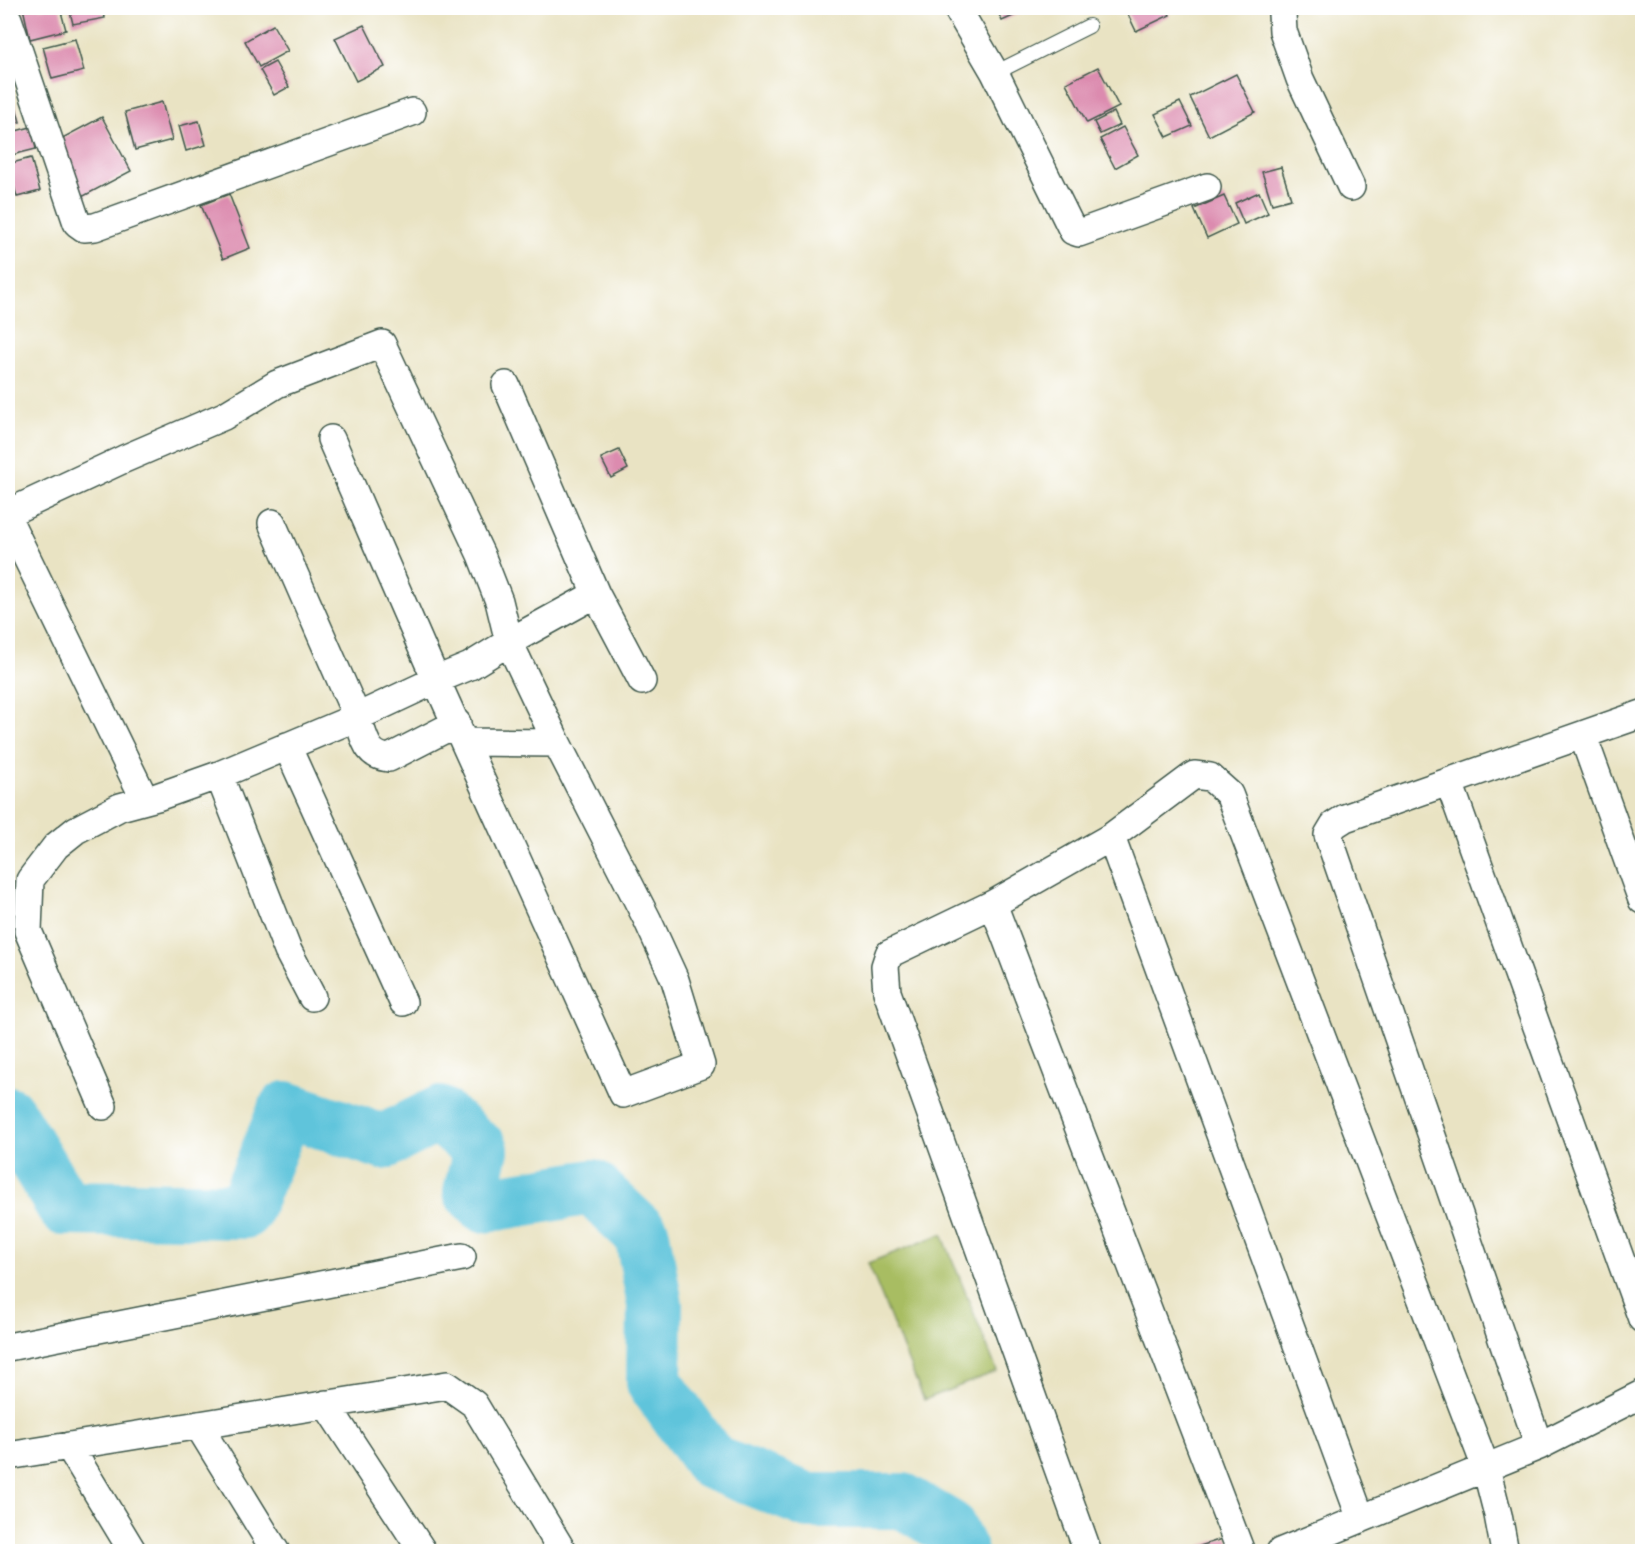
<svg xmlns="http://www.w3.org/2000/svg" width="1650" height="1559" font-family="'Libre Bodoni',serif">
<rect width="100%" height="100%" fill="#fff"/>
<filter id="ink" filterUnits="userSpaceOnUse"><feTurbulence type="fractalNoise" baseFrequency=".0167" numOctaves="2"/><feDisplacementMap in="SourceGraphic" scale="12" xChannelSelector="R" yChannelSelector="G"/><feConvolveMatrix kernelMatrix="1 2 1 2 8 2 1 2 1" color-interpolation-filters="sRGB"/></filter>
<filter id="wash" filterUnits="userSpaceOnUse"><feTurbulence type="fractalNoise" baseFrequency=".008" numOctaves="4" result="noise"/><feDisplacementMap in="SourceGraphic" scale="24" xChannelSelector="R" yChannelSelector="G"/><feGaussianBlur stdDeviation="1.35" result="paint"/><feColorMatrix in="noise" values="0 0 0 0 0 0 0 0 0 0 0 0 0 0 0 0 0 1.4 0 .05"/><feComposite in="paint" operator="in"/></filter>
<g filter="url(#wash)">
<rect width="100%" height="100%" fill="#e9e3c3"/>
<!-- green -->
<path fill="#a8bd62" stroke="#647d4b" stroke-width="1.5" d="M942,1234L997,1371L924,1400L868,1263Z"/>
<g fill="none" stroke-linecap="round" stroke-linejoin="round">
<!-- river -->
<path stroke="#5ec4db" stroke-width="56" d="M8,1114L65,1208L244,1211L286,1109L383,1142L439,1114L481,1150L471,1192L484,1205L592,1187L642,1234L655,1305L654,1382L711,1462L809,1501H903L948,1527L960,1552"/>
</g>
<g id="blocks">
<!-- building -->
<path fill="#dc8baf" d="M23,8H60L66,30L30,39Z
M69,8H103L105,18L73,24Z
M996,8H1031L1002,21Z
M1125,8H1166L1170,15L1136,31Z
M273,25L288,51L259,67L245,41Z
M364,25L385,67L356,81L335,38Z
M75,39L84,71L52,79L43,47Z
M275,62L289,87L274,95L260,70Z
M1098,67L1119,107L1087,123L1066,83Z
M1236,74L1255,112L1209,136L1190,97Z
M162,102L172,140L135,150L125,112Z
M1180,102L1192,126L1167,137L1155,114Z
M15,103L20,122L8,125V105Z
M1114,112L1120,125L1100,134L1094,122Z
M102,117L131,171L80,198L51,144Z
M199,121L206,145L186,151L179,126Z
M31,127L36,149L8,156V133Z
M1123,127L1138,155L1115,168L1100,139Z
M31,158L40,191L17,197L8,164Z
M1281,167L1291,199L1272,204L1262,172Z
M1259,192L1268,213L1244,224L1235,203Z
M229,194L250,248L223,259L201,205Z
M1224,196L1237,224L1207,238L1194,209Z
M619,450L628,469L611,478L601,458Z
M1228,1537L1233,1552H1202L1200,1546Z"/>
</g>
</g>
<g filter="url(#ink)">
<use href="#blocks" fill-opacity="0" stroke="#3d5649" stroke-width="1.5"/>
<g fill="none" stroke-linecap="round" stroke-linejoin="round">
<!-- service casing -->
<g stroke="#3d5649" stroke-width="16">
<path id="service" d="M995,73L1089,26"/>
</g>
<!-- minor casing -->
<g stroke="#3d5649" stroke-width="30">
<path id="minor" d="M957,8L995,73L1073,231L1079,233L1207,187
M1285,8L1282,14L1283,31L1300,79L1351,187
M8,19L77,223L84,228L95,227L412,112
M506,385L596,594
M8,513L124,459L224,416L277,384L382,344L481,555L499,601L509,642L557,743L647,919L675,980L701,1065L623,1094L436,680L331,439
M8,519L145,800
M272,523L357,717C365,737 365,756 389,758L457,723
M1642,714L1345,818L1334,825L1328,835L1539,1446L1642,1394
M1583,736L1642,900
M466,742L557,743
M287,746L403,1002
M219,775L288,951L312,997
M1449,782L1642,1319
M1111,837L1361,1519
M993,904L1241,1552
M103,1106L28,931L30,880L56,846L76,830L120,807L157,797L219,775L357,717L436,680L470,666L509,642L596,594L642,681
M8,1347L462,1257
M326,1404L423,1552
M198,1425L276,1552
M69,1446L133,1552
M8,1456L447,1385L474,1404L563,1552
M1088,1552L887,992L885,966L889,954L993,904L1111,837L1194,775L1210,777L1229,794L1486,1468L1498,1515L1505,1552
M1280,1552L1539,1446"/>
</g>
<!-- service -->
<use href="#service" stroke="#fff" stroke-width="14"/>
<!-- minor -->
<use href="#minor" stroke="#fff" stroke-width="27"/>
</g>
</g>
<!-- margin -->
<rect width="1650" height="1559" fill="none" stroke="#fff" stroke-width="30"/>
</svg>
